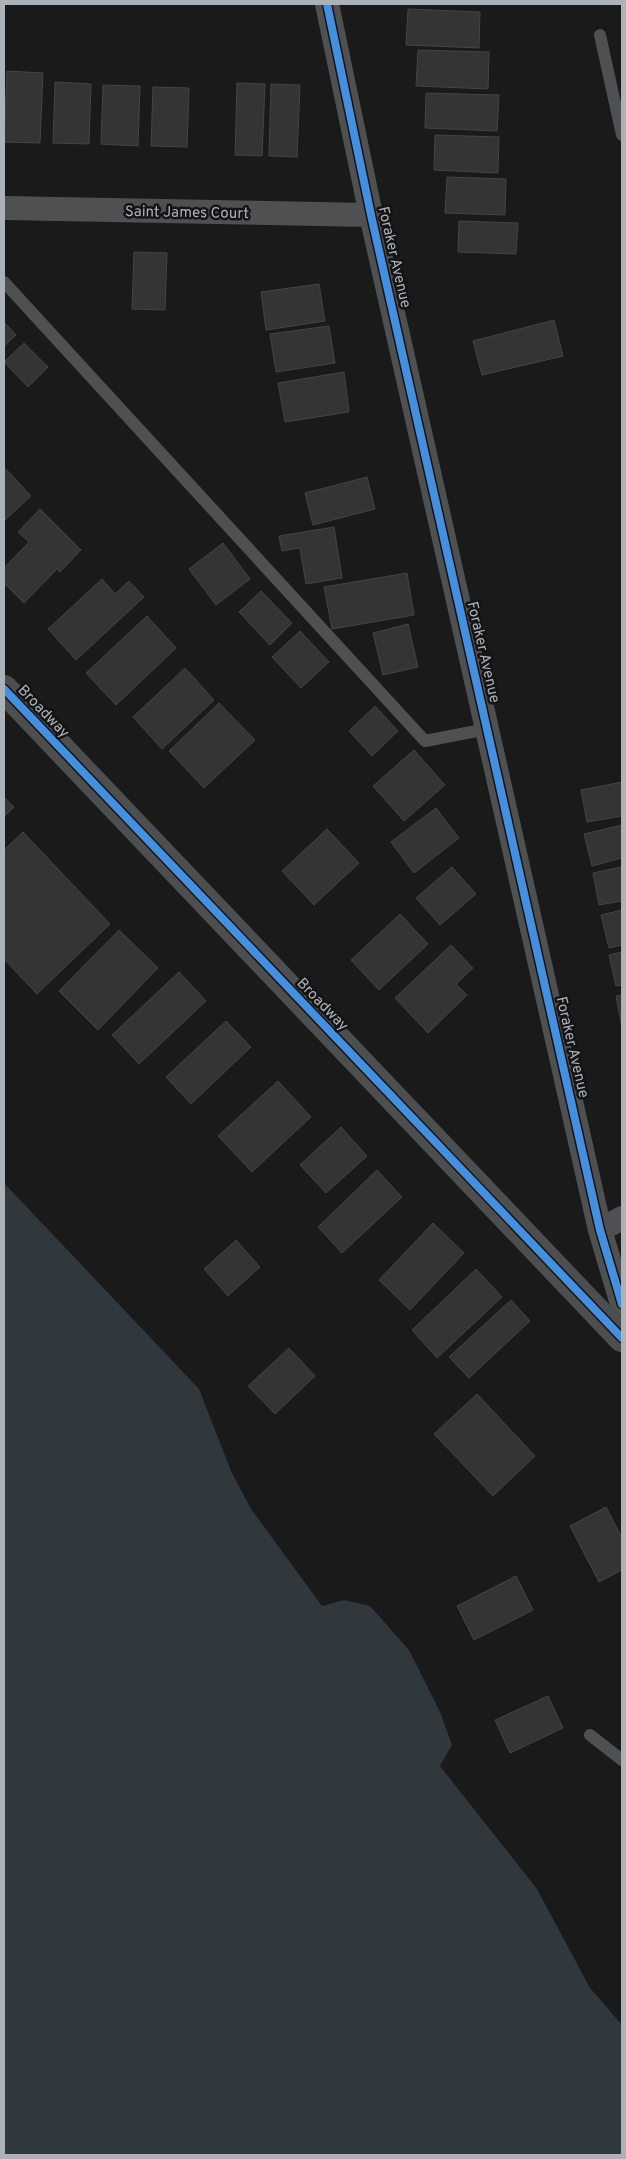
<svg xmlns="http://www.w3.org/2000/svg" width="626" height="2159" font-family="Overpass,sans-serif">
<rect width="100%" height="100%" fill="#1a1a1a"/>
<!-- water -->
<path fill="#30383d" d="M4,1183L199,1389L231,1471L251,1509L322,1606L344,1600L370,1606L409,1650L440,1712L452,1745L440,1766L537,1889L590,1988L622,2025V2155H4Z"/>
<!-- building -->
<path fill="#343435" stroke="#434446" d="M408,9L480,12L479,48L406,45Z
M418,50L489,52L488,89L416,86Z
M7,71L43,73L40,143L4,142Z
M55,82L91,84L89,144L53,143Z
M237,83L265,84L262,156L235,155Z
M271,84L300,85L297,157L269,156Z
M103,85L140,86L138,146L101,144Z
M153,87L189,88L187,147L151,146Z
M426,93L499,95L497,131L425,128Z
M435,135L499,137L498,173L434,170Z
M447,177L506,179L505,215L445,213Z
M459,221L518,223L516,254L458,252Z
M134,252L167,253L165,310L132,309Z
M319,284L325,321L266,330L261,292Z
M554,320L563,356L482,375L473,341Z
M4,322L16,335L4,346Z
M329,326L335,363L276,372L270,334Z
M24,343L48,367L28,387L4,362Z
M344,372L349,412L285,422L278,383Z
M4,467L31,496L4,521Z
M367,477L375,509L313,525L305,493Z
M40,509L81,550L60,572L57,569L24,603L4,583V568L29,542L18,532Z
M334,527L342,578L306,584L300,548L282,551L279,536Z
M223,543L250,579L216,605L189,569Z
M407,573L414,615L332,629L324,587Z
M102,579L115,594L129,581L144,597L76,660L48,629Z
M261,591L292,623L270,645L239,612Z
M147,616L176,648L116,705L86,673Z
M408,624L418,667L383,675L373,633Z
M300,631L329,662L301,688L272,657Z
M185,668L214,700L162,749L133,717Z
M219,703L255,740L204,788L169,751Z
M375,706L398,731L372,756L349,731Z
M414,750L445,785L404,821L373,786Z
M622,782V816L587,822L581,790Z
M4,797L14,807L4,817Z
M436,808L459,838L414,873L391,842Z
M622,825V858L592,866L584,834Z
M327,829L359,863L314,905L282,871Z
M23,832L110,924L37,994L4,959V850Z
M452,867L476,894L440,925L416,898Z
M622,867V901L599,905L593,873Z
M622,910V945L609,948L601,915Z
M400,914L428,944L379,990L351,960Z
M119,930L158,968L98,1030L59,991Z
M451,945L473,968L456,984L467,995L428,1033L395,998Z
M622,952V985L616,986L609,955Z
M179,972L206,1001L139,1064L112,1035Z
M622,995V1027L616,996Z
M226,1021L251,1047L191,1104L166,1077Z
M278,1081L311,1117L252,1172L218,1136Z
M341,1127L367,1156L326,1193L300,1165Z
M377,1170L402,1197L342,1253L318,1227Z
M433,1223L464,1253L410,1310L379,1280Z
M236,1240L260,1267L228,1296L204,1269Z
M476,1269L502,1297L437,1358L412,1330Z
M511,1300L530,1321L469,1378L449,1357Z
M289,1348L315,1376L275,1414L248,1386Z
M477,1394L535,1456L493,1496L434,1434Z
M606,1507L622,1538V1570L599,1582L570,1526Z
M516,1576L533,1610L474,1640L457,1606Z
M548,1696L563,1728L510,1753L495,1720Z"/>
<g fill="none" stroke-linecap="round" stroke-linejoin="round">
<!-- lane -->
<path stroke="#4f5052" stroke-width="12" d="M600,35L622,135
M4,282L425,741L487,729
M590,1735L622,1760"/>
<!-- street -->
<path stroke="#4f5052" stroke-width="24" d="M327,4L371,215L600,1230L622,1304
M4,208L371,215
M600,1230L622,1218"/>
<!-- secondary -->
<path stroke="#4d4e50" stroke-width="28" d="M4,689L622,1338"/>
<!-- cycleway casing -->
<g stroke="#141416" stroke-width="11">
<path id="cycleway" d="M327,4L371,215L600,1230L622,1304
M4,689L622,1338"/>
</g>
<!-- cycleway -->
<use href="#cycleway" stroke="#468fdf" stroke-width="8"/>
</g>
<g text-anchor="middle" stroke-width="5" stroke-linejoin="round" paint-order="stroke">
<!-- street labels -->
<g font-size="15" fill="#adb2b9" stroke="#141416">
<text transform="translate(187 212) rotate(1)" y="5">Saint James Court</text>
<text transform="translate(395 257) rotate(77)" y="5">Foraker Avenue</text>
<text transform="translate(484 652) rotate(77)" y="5">Foraker Avenue</text>
<text transform="translate(44 711) rotate(46)" y="5">Broadway</text>
<text transform="translate(323 1004) rotate(46)" y="5">Broadway</text>
<text transform="translate(573 1047) rotate(77)" y="5">Foraker Avenue</text>
</g>
</g>
<!-- border -->
<rect width="626" height="2159" fill="none" stroke="#adb2b9" stroke-width="10"/>
</svg>
